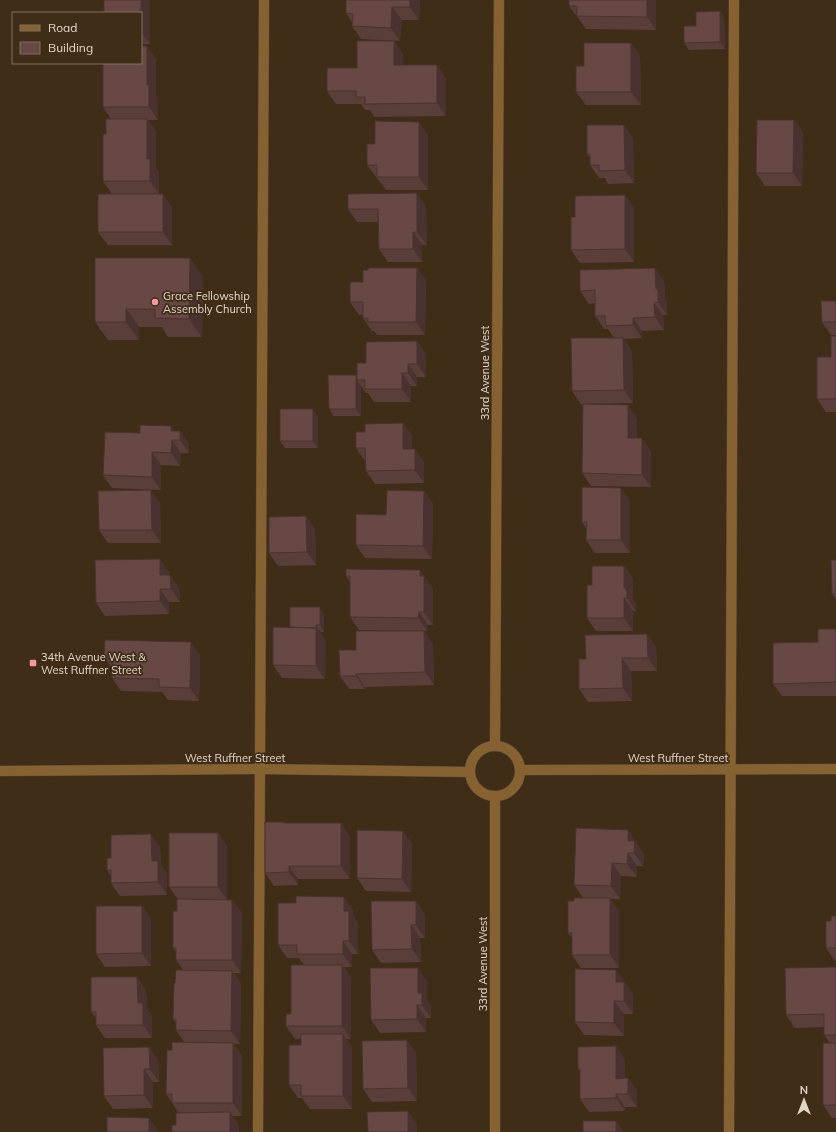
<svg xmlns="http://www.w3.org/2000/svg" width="836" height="1132" font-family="Mulish,sans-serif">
<rect width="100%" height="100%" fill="#402d17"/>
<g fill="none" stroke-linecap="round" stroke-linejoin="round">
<!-- service casing -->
<g stroke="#5a4833" stroke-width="11">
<path id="service" d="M258,1132L264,0
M729,1132L734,0"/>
</g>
<!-- minor casing -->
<g stroke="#5a4833" stroke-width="11">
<path id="minor" d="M470 771a25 25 0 1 1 50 0a25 25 0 1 1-50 0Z
M495,746L499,0
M520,770L836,769
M0,771L260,769L470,772
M495,797V1132"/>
</g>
<!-- service -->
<use href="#service" stroke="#866232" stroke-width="10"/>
<!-- minor -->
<use href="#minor" stroke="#866232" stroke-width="10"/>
</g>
<!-- wall -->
<path fill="#593e3a" d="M104,0H150V44H141V13H105L104,12Z
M420,0L419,20H402L400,41L361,39L352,26V22L346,13Z
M656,0V30L586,29L569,6Z
M720,11L724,18L725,49L689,50L684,43L696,26Z
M394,41L403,54V65L446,78V116L374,117L370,110H365L361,104H336L327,91L357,68Z
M631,43L640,56L641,105H586L576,92Z
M156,59V95L158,98V120H148L156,132V169L159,172V194L172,207V245H108L98,232L112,194L103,181L106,134L111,119L103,107Z
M794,120L803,133L802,186H765L756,173Z
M428,135V190H386L367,165L375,144Z
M633,138L634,183L608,184L605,178H599L590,165V158L587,154Z
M625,195L634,208V262L580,263L571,250L575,217Z
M426,206L427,245H422V262H388L379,249L378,222H357L348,209Z
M190,258L203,277L202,337H168L162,327H139V340H108L95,322Z
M417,268L426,281L425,335H377L374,331H372L363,318V315H359L350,302L363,282Z
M655,268L664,281L665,299L667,302V315H663L664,330L642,331V338L624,339L632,351L633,403L584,404L637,418V438L651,451V487L591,486L582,473L583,404H581L572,391L614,338L608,329H604L595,316V303L589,304L580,291Z
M836,301V335H831L822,322Z
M836,336V412H826L817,399L831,357Z
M417,341L426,354V377H417V386H411V402H374L368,393H366L361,386V416H333L329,409L357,376L366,363Z
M318,416V448H285L280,441Z
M403,423L412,436V449H415L424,462V483L375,484L366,471L365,461L356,448L365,432Z
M171,426L174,431H180L189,444V453H181L180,466L161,465V490L112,488L103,475L140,433Z
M621,488L630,501V553H595L586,540V528L582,522Z
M424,491L433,504L432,559L365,558L356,545L386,515Z
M160,503L161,543H108L99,530Z
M306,516L315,529L316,565L278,566L269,553Z
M836,560V599L832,594Z
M624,566L633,579V599L636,604V611H633V631H596L587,618L592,585Z
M420,570L433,589V625H428L427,631L359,630L350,617V582L346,576Z
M169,572V575H170L179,588L180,602H169V614L105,616L96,603Z
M324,614V632H320V634L326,641L325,679L282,678L273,665L290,627Z
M836,629V696H782L773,684L818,642Z
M424,631L433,644L434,685L365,687V689H349L340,676L356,650Z
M647,634L656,647L657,671H631L632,701L588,702L579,689L586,659Z
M200,655L199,701L168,700L162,692L121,691L112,678V668L104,656Z
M284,822L285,823L350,836V879H298V885L274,886L265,873Z
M628,830L644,854L643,866H637V877L621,876L620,899H610L619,911V968H581L572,955V938L568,933L574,901L599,898H583L574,885Z
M403,831L412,844L411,892L366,891L357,878Z
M218,833L227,846V900H232L242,913L241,973H234L241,984L240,1044H234L242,1056V1116H232L239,1125H176L179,1113L166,1094L172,1050L184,1042L176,1030V1023L173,1019L175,983L183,970L176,960V952L173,948L178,899L169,887Z
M160,847L161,865L167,874V895L120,896L111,883V876L107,870L111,858Z
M142,906L151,919V966L105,967L96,954Z
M353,910V916L358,924V954H352V967H344L351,978V1039H346L352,1047V1109H310L302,1098H298L289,1085L301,1045V1039H295L286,1026L291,1014L304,965L299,958H287L278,945Z
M425,914V938H420L421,962L381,963L372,950Z
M836,916V961H835L826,948L831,921Z
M836,967V1118H832L823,1105L830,1043L824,1035V1027L795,1028L786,1015Z
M616,970L633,994V1014H624V1036L584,1035L575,1022Z
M137,977L146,990L147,1009L152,1016V1038H105L96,1025V1018L91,1012Z
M427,981V1000L431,1006V1018H426V1032L380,1033L371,1020Z
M407,1040L416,1053L417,1101L372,1102L363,1089Z
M149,1047L158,1060L159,1082H153V1108L113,1109L104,1096Z
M625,1059V1078H628L637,1091V1107H625V1111L589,1112L580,1099V1072L578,1069Z"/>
<!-- shaded-wall -->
<path fill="#493230" d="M141,0H150V44L141,32Z
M410,0H420L419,20L410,7Z
M647,0H656V30L647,17Z
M392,7L402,20L400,41L391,28Z
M720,11L724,18L725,49L720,42Z
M394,41L403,54V78L394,65Z
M631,43L640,56L641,105L631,92Z
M147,46L156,59V95L158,98V120L149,107L147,85Z
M437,65L446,78V116L437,103Z
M147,119L156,132V169L159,172V194L150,181L147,159Z
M794,120L803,133L802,186L793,173Z
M419,122L428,135V190L419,177Z
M624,125L633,138L634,183L625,170Z
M417,193L426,206L427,245L417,232Z
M163,194L172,207V245L163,232Z
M625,195L634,208V262L625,249Z
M413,232L422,245V262L413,249Z
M190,258L203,277L202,337L189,319Z
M417,268L426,281L425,335L416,322Z
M655,268L664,281L665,299L667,302V315L658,302L656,289Z
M654,303L663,315L664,330L655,317Z
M126,309L139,327V340L126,322Z
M633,318L642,331V338L633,325Z
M623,338L632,351L633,403L624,390Z
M417,341L426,354V377L417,364Z
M408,364L417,377V386L408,373Z
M402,373L411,386V402L402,389Z
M356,375L357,380L361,386V416L356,409Z
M628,405L637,418V451L628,438Z
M313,409L318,416V448L313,441Z
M403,423L412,436V462L403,449Z
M171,426L180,439L171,431Z
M180,431L189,444V453L180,440Z
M642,438L651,451V487L642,475Z
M172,440L181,453L180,466L171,453Z
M415,449L424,462V483L415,470Z
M152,452L161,465V490L152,477Z
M621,488L630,501V553L621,540Z
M151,490L160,503L161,543L152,530Z
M424,491L433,504L432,559L423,546Z
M306,516L315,529L316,565L307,552Z
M160,559L169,572V588L160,575Z
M624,566L633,579V599L636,604V611L627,598L624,588Z
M420,570L433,589V625L424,612L420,576Z
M170,575L179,588L180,602L171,589Z
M160,589L169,602V614L160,601Z
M624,598L633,611V631L624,618Z
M320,607L324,614V632L320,625Z
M419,612L428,625L427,631L418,618Z
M316,625L326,641L325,679L316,666Z
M424,631L433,644L434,685L425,672Z
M647,634L656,647L657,671L648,658Z
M191,642L200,655L199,701L190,688Z
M622,658L631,671L632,701L623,688Z
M356,674L365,687V689L356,676Z
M341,823L350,836V879L341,866Z
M628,830L644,854L643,866L634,853L628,841Z
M403,831L412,844L411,892L402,879Z
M218,833L227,846V900L218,887Z
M151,834L160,847L161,865L167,874V895L158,882L152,861Z
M628,853L637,866V877L627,864Z
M612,863L621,876L620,899L611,886Z
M289,866L298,879V885L289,872Z
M344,897L353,910V916L358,924V954L349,941L344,911Z
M610,898L619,911V968L610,955Z
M232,900L242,913L241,973L232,960Z
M416,901L425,914V938L416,925Z
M142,906L151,919V966L142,953Z
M411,925L420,938L421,962L412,949Z
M343,941L352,954V967L343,954Z
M342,965L351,978V1039L342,1026Z
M418,968L427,981V1000L431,1006V1018L422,1005L418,993Z
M616,970L633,994V1014L624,1001L616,982Z
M232,971L241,984L240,1044L231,1031Z
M137,977L146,990L147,1009L152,1016V1038L143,1025L138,1003Z
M614,1001L624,1014V1036L614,1023Z
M417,1005L426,1018V1032L417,1019Z
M343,1034L352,1047V1109L343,1096Z
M407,1040L416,1053L417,1101L408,1088Z
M233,1043L242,1056V1116L233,1103Z
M616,1046L625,1059V1091L616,1079Z
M149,1047L158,1060L159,1082L150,1069Z
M144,1069L153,1082V1108L144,1095Z
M628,1078L637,1091V1107L628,1094Z
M616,1094L625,1107V1111L616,1098Z
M408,1111L417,1124V1132H408Z
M230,1112L239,1125V1132H230Z
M149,1118L158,1131V1132H149Z
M616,1121L624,1132H616Z"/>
<!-- building -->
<path fill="#684844" stroke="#493230" d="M104,0H141V13H108V12H104Z
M346,0H410V7H392L391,28L352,26L353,14L346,13Z
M569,0H647V17L577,16V6H569Z
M720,11V42L684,43V26H696V12Z
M357,41H394V65H437V103L365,104V97H356V91H327V68H357Z
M584,43H631V92H576V66H584Z
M141,46H147V85H149V107H103V63H141Z
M106,119H147V159H150V181H103V134H106Z
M757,120H794L793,173H756Z
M375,121L419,122V177H377V165H367V144H375Z
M587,125H624L625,170L599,171V165H590V154H587Z
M417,193V232H413V249H379L378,209H348V194Z
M98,194H163V232H98Z
M625,195V249L571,250V217H575V196Z
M95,258H190L189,319L155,318V309H126V322H95Z
M368,268H417L416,322H368V318H363V302H350V282H363V270H368Z
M655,268L656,289H658V302L654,303L655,317L633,318V325L606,326L605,316H595V290L580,291V270Z
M821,301H836V322H822Z
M831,336H836V399H817V357H831Z
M571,338H623L624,390L572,391Z
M417,341V364H408V373H402V389H365V380H357V363H366V342Z
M328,375H356V409H329Z
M583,404L628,405V438H642V475L582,473Z
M280,409H313V441H280Z
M403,423V449H415V470L366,471L365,448H356V432H365V424Z
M140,425L171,426V431H180V440H172L171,453L152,452V477L103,475L105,432L140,433Z
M582,487L621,488V540H586L587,522H582Z
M151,490L152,530H99L98,491Z
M387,490L424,491L423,546L356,545V514L386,515Z
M306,516L307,552L269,553V517Z
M160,559V575H170L171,589H160V601L96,603L95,560Z
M831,560H836V594H832Z
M592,566H624V588L627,591V598H624V618H587V585H592Z
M346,569L420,570V576H424V612H419L418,618L350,617V576H346Z
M290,607H320V625H316V628L290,627Z
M273,627L316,628V666L273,665Z
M818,629H836V682L773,684V643L818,642Z
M356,631H424L425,672L356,674V676H340L339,650H356Z
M647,634L648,658H622L623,688L579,689V659H586L585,635Z
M105,640L191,642L190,688L159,687V679L112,678L113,656H104Z
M265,822H284V823H341V866H289V872L265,873Z
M576,828L628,830V841H635L634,853H628L627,864L612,863L611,886L574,885Z
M357,830L403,831L402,879L357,878Z
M169,833H218V887H169Z
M151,834L152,861H158V882L111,883V870H107V858H111V835Z
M296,896L344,897V911H349V941H343V954H297V945H278V903H296Z
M574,898H610V955H572V933H568V901H574Z
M177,899L232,900V960H176V948H173V911H177Z
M371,901H416V925H411L412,949L372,950Z
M96,906H142V953L96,954Z
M831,916H836V948H826V921H831Z
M291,965H342V1026H286V1014H291Z
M836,967V1035H824V1014L786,1015L785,968Z
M370,968H418V993H422V1005H417V1019L371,1020Z
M575,969L616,970V982H624V1001H614V1023L575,1022Z
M176,970L232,971L231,1031L176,1030V1019H173L174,983H175Z
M91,977H137L138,1003H143V1025H96V1012H91Z
M301,1034H343V1096H301V1085H289V1045H301Z
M407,1040L408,1088L363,1089L362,1041Z
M172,1042L233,1043V1103H172V1094H166L167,1050H172Z
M823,1043H836V1105H823Z
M616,1046V1079L628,1078V1094H616V1098L580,1099V1069H578V1047Z
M149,1047L150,1069H144V1095L104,1096L103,1048Z
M408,1111V1132H368L367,1112Z
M230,1112V1132H172V1125H176V1113Z
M107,1117L149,1118V1132H107Z
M583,1121H616V1132H583Z"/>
<!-- markers -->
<g fill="#f49aa4" stroke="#402d17" stroke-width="1.5">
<circle cx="155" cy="302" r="4"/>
<rect x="29" y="659" width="8" height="8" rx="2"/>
</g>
<g text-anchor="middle" stroke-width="3.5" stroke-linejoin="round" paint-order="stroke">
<!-- poi labels -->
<g font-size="11" fill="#e2d6c9" stroke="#402d17" text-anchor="start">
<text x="163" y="300">Grace Fellowship<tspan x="163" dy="13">Assembly Church</tspan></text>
<text x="41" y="661">34th Avenue West &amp;<tspan x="41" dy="13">West Ruffner Street</tspan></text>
</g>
<!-- street labels -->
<g font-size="11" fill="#e2d6c9" stroke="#402d17">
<text transform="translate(485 373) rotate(-90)" y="4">33rd Avenue West</text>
<text x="235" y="762">West Ruffner Street</text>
<text x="678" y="762">West Ruffner Street</text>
<text transform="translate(483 964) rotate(-90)" y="4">33rd Avenue West</text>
</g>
</g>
<!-- legend -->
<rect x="12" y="12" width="130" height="52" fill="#402d17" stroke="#81715e"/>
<rect x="20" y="25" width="20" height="6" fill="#866232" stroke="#81715e"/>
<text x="48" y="32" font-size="12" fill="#e2d6c9">Road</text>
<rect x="20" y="42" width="20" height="12" fill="#684844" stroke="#81715e"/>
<text x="48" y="52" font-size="12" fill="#e2d6c9">Building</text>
<!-- north arrow -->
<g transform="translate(804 1100)" stroke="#402d17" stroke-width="3" paint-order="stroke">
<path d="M0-3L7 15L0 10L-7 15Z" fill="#e2d6c9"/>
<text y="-6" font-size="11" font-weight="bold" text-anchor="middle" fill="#e2d6c9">N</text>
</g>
</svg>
